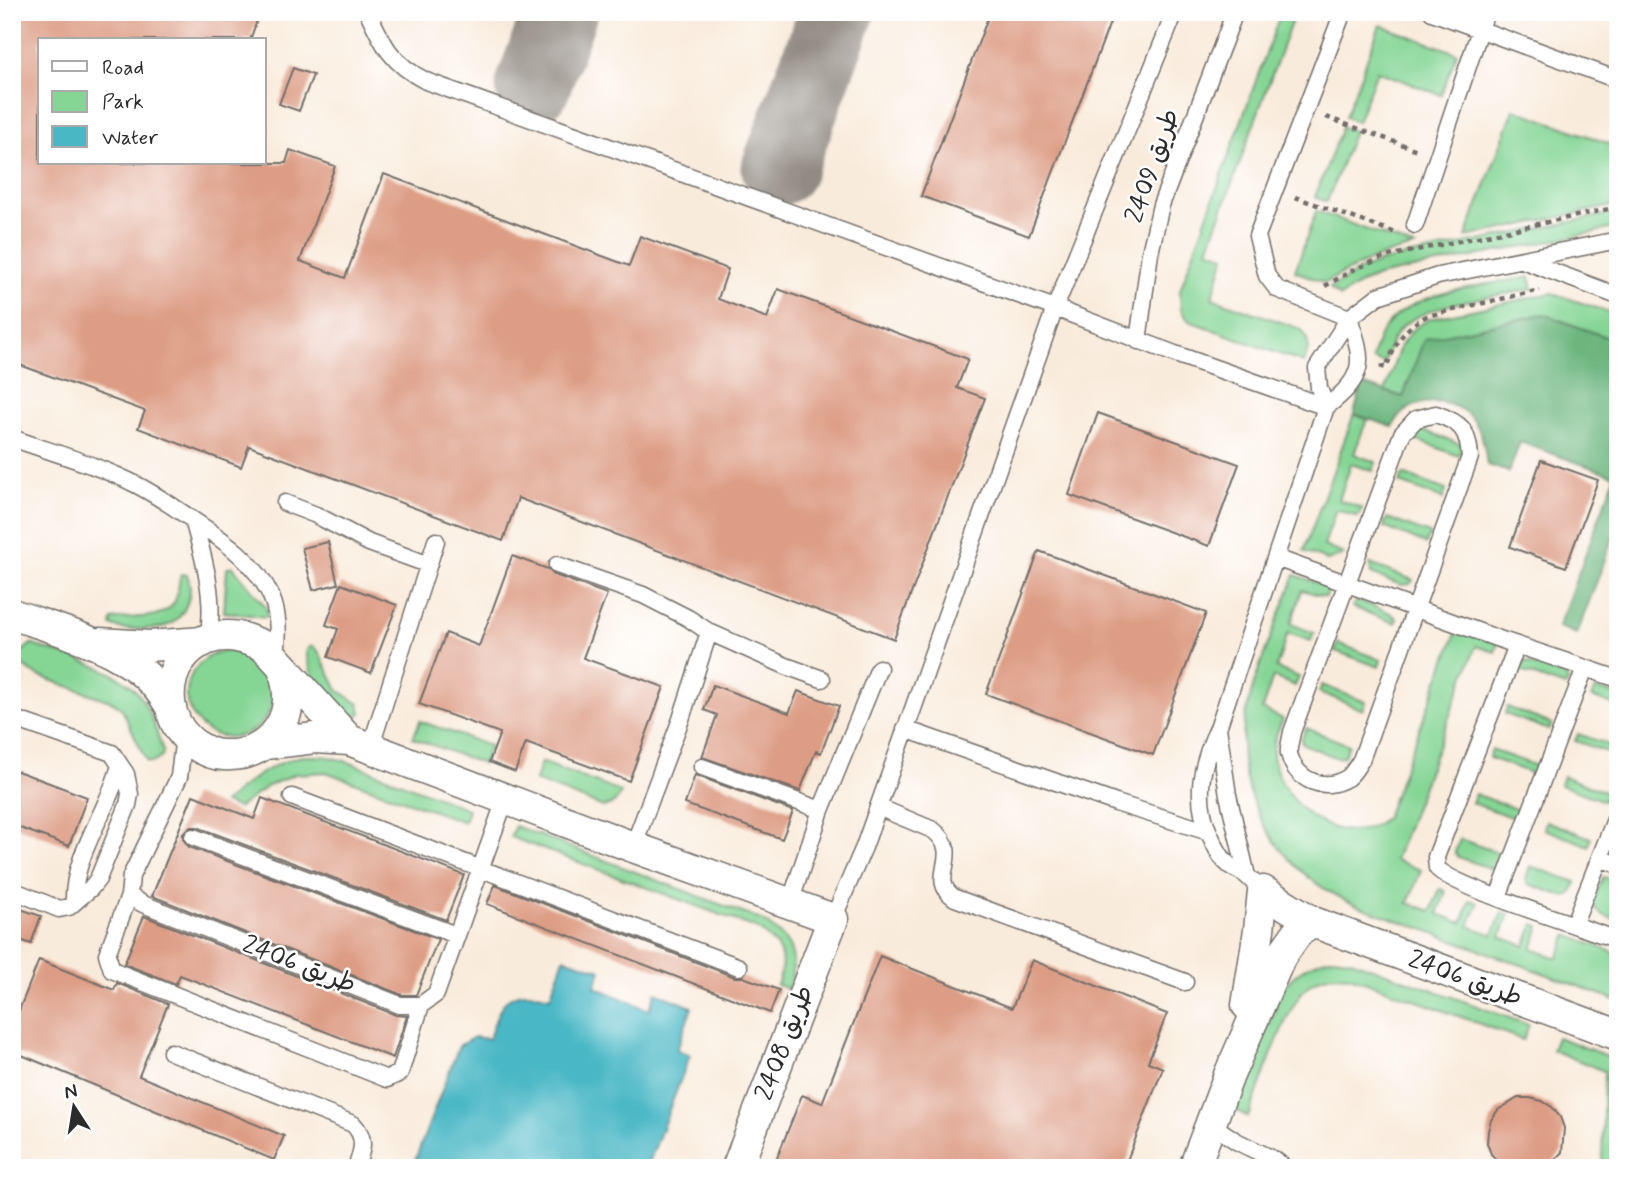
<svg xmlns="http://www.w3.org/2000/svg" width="1630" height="1180" font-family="Mynerve,'Playpen Sans Arabic',sans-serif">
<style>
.green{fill:#85d595;stroke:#588060;stroke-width:2}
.forest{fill:#6cb67e;stroke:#4c7054;stroke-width:2}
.water{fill:#4ab7c5;stroke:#3a7178;stroke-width:2}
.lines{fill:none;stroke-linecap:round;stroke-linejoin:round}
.taxiway{stroke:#928b83;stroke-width:75}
.building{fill:#dd9d85}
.lane-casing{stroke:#736e69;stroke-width:19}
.street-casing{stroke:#736e69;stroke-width:33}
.path{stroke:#736e69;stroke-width:4.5;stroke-dasharray:5 5;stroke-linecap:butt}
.lane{stroke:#fff;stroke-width:16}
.street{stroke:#fff;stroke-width:30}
.labels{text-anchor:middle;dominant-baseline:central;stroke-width:5;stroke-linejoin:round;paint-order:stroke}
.street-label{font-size:26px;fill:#2b2b2b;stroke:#fff}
</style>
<rect width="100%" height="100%" fill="#fff"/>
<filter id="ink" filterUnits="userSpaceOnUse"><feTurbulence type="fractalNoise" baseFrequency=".0143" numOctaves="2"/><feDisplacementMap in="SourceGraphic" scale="14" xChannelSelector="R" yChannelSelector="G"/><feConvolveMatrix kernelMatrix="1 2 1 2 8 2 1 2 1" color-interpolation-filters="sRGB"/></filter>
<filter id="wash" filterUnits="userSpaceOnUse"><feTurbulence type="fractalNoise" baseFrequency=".00686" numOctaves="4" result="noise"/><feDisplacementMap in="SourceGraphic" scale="28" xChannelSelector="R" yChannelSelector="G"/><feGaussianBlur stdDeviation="1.57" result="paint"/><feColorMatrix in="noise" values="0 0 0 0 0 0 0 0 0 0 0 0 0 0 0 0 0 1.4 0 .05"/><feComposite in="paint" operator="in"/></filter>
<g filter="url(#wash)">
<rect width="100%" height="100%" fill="#f9ebdb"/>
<path class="green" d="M 1281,12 L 1295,12 L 1208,249 L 1225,256 L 1212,298 L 1301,329 C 1311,342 1309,348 1304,363 L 1189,321 L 1181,310 L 1180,290 Z
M 1380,25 L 1457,53 L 1441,95 L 1377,71 L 1357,122 L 1345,117 Z
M 1514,109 L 1618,147 L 1618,203 L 1607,207 L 1466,237 Z
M 1342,127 L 1354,131 L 1327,202 L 1315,197 Z
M 1316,211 L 1414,247 C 1381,254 1354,266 1325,283 L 1295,271 Z
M 1618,212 L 1618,226 L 1614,228 L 1378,276 L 1362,283 L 1340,297 L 1330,288 L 1361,270 L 1383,261 Z
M 1530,277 L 1533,289 C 1497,296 1424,303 1400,329 C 1391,339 1388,351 1384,363 L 1372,359 C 1375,349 1378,337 1384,329 C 1412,289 1485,286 1530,277 Z
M 1552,293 L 1618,315 L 1618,334 L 1613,333 L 1611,339 L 1543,314 L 1403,397 L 1385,391 L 1400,347 L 1412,330 L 1429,319 Z
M 1354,414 L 1367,419 L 1354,454 L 1376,462 L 1373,471 L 1351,464 L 1339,500 L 1362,508 L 1358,517 L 1336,509 L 1324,546 L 1344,554 L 1328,561 L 1304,551 Z
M 1425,431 L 1460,444 L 1462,450 L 1459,456 L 1416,440 L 1420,432 Z
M 1403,474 L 1446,490 L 1443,499 L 1400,483 Z
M 1387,518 L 1430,534 L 1426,544 L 1384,527 Z
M 1370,564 L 1413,580 L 1410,584 L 1401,585 L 1371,574 Z
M 232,566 L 266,607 L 268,615 L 265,617 L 224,612 L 227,568 Z
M 181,574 L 187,575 C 195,593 185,619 166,626 C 157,630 147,629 138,629 C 128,630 119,630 111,625 L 112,620 C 131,615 164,622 175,601 C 179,593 178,582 181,574 Z
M 1295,575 L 1329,587 L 1326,597 L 1302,590 L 1291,624 L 1314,633 L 1311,641 L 1288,633 L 1276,668 L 1299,677 L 1295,686 L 1273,677 L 1262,709 L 1283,719 C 1278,730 1272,742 1273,755 C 1279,804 1343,857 1386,817 L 1458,628 L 1498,643 L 1495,652 L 1476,646 L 1395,860 L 1421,870 L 1408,903 L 1431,911 L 1440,889 L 1446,891 L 1438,914 L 1462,923 L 1470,900 L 1478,903 L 1469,926 L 1493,935 L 1502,912 L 1509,914 L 1501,937 L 1525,946 L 1534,924 L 1540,926 L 1532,949 L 1558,958 L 1567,935 L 1618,954 L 1618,1001 C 1555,977 1491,954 1428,931 C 1391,917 1348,907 1316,883 C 1271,849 1238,794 1243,737 C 1246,688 1278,622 1295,575 Z
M 1359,601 L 1391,613 L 1397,619 L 1395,623 L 1352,607 L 1355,602 Z
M 1338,643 L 1381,660 L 1379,667 L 1335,651 Z
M 31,644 C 61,655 115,667 136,691 C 150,707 156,731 163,751 L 162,757 L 154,762 L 147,762 L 122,709 L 113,702 L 39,676 L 18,663 L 17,656 Z
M 313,646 L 318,651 L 338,690 L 359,704 L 361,712 L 359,715 C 342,721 324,698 317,685 C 311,676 309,663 306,653 L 309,647 Z
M187 694a43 43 0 1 1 86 0a43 43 0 1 1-86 0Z
M 1525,662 L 1565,675 L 1568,681 L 1565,687 L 1520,671 Z
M 1322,685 L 1366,702 L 1363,710 L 1319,692 Z
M 1596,689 L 1618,695 L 1618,707 L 1591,697 Z
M 1507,707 L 1552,724 L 1549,730 L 1505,714 Z
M 420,721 L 490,746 L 483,764 L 413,738 Z
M 1306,728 L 1349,745 L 1344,756 L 1337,758 L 1303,744 L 1301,740 Z
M 1578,734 L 1618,748 L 1618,756 L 1575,741 Z
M 1492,750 L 1537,766 L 1534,774 L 1489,758 Z
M 301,756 L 324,756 L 346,761 L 468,809 L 464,822 L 326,772 L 295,774 L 266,787 L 238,808 L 224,803 C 245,783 273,763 301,756 Z
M 541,762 L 621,792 C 617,802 613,805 603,807 L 535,781 Z
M 1563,776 L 1608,793 L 1604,801 L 1560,785 Z
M 1475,794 L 1521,811 L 1517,819 L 1472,803 Z
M 1546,821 L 1591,838 L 1589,846 L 1544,829 Z
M 515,826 L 761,920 C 791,939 800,955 788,989 L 777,985 C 788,956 780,945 756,928 L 510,837 Z
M 1460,839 L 1505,855 L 1500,866 L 1494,870 L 1458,857 L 1455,852 Z
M 1530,866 L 1576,882 L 1571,894 L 1566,897 L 1528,884 L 1526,879 Z
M 1603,877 L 1618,881 L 1611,902 L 1618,906 L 1618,921 L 1601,914 L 1593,907 L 1594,900 Z
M 1335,957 L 1351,960 L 1529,1025 L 1523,1040 L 1350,976 C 1334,974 1322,975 1309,985 C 1287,1002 1260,1087 1248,1117 L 1234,1109 L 1283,987 C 1299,970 1312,961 1335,957 Z
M 1557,1037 L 1618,1060 L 1618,1168 L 1602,1168 L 1604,1071 L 1552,1050 Z"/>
<path class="forest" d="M 1543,314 L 1611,339 L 1613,333 L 1618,334 L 1618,524 L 1577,634 L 1558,627 L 1615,476 L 1520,442 L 1509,472 L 1487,465 C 1485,450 1483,435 1475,422 C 1456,395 1405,395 1393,427 L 1354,414 L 1362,384 L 1403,397 L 1424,339 Z"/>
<path class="water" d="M 564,958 L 601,970 L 595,987 L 649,1010 L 656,992 L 692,1007 L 677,1050 L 690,1055 L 647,1168 L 412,1168 L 459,1046 L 474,1037 L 489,1039 C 501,1001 507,985 550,997 Z"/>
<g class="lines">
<path class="taxiway" d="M 533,86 L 560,12
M 779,168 L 837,12"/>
</g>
<g id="blocks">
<path class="building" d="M 12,12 L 260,12 L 250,40 L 40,40 L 40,163 L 286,163 L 290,150 L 335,166 L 300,261 L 345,278 L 384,174 L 629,266 L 640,236 L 728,269 L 718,299 L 767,318 L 778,289 L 968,359 L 957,388 L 985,398 L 894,639 L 518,498 L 503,541 L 249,446 L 241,467 L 138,428 L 145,411 L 12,362 Z
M 990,12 L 1114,12 L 1029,236 L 921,196 Z
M 293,68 L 313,75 L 299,111 L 279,104 Z
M 1098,413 L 1239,464 L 1209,546 L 1069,495 Z
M 1541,460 L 1598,480 L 1566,567 L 1510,547 Z
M 328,542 L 338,584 L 313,590 L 302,548 Z
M 1039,551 L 1206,613 L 1153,755 L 986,694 Z
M 512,556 L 548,569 L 554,575 L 607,594 L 583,658 L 664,687 L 629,781 L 526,743 L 515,772 L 489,762 L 500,733 L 419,704 L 446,633 L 479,646 Z
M 341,584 L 397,605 L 371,673 L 328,657 L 338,629 L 326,625 Z
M 713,685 L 789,713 L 798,691 L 839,706 L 821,753 L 816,751 L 800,791 L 702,757 L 717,715 L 704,710 Z
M 12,769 L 87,797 L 69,846 L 12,825 Z
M 695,775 L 793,811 L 782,839 L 685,804 Z
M 193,795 L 254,819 L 262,798 L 464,875 L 446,920 L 197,827 L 191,827 L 183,833 L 183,839 L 189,847 L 438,939 L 416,995 L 402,995 L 152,896 Z
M 495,885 L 735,977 L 743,977 L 779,990 L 770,1013 L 487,904 Z
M 12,906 L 41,916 L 31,944 L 12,937 Z
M 144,916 L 396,1015 L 407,1016 L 393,1058 L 180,975 L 176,984 L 124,964 Z
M 880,956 L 1012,1008 L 1032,960 L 1167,1014 L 1148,1062 L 1163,1068 L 1124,1168 L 773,1168 L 802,1095 L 822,1103 Z
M 39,960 L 114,990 L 117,983 L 168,1004 L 139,1076 L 284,1136 L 274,1160 L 12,1051 L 12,1028 Z
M 1518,1098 L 1530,1098 L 1542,1101 L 1552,1107 L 1560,1117 L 1564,1128 L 1562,1152 L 1548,1168 L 1504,1168 L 1491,1154 L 1487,1143 L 1488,1131 L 1491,1120 L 1498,1110 Z"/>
</g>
</g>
<g filter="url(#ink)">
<use href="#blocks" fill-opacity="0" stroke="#736e69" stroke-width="2"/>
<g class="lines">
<defs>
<path id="lane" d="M 368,12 C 383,45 392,64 426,81 L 1055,308 L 1175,354 L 1326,407
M 1432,12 L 1618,80
M 1415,225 L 1486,12
M 1525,261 L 1618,296
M 1138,341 L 1150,253 L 1161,205 L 1235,12
M 1326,407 L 1319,388 L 1317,368 L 1349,318 L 1378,296 L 1438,276 L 1618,240
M 1436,414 C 1462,423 1468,430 1470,457 L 1361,760 C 1357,766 1353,774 1347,778 C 1324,792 1296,781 1289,754 C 1288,747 1291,739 1292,732 L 1402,434 L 1416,419 Z
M 12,438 C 54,453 98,465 137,485 C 158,496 177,509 196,522 C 225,541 256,563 271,596 C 280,617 279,638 275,659
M 285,503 L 316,515 L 369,543 L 427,564
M 193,520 C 204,558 216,600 208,639
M 1276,558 L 1499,639 L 1618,679
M 557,565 L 643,595 L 688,618 L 709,632 L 786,666 L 822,679
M 1517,645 L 1436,857 L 1437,868 C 1453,887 1585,928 1618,940
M 12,718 L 112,753 L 126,774 L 130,794 L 128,805 L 98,879 L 91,888 L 69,907 L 59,909 L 12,890
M 1218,728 L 1228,795 L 1247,876
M 905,729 L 1116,803 L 1209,832
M 184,736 L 179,777 L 131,876 L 129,896 L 143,904 L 400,1005 L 421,1005 L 436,994 L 505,800
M 370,749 L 436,541
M 702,767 L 821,810
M 292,797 L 739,967
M 878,807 L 933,830 C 966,855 925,878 955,898 L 1185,982
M 193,837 L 456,935
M 633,847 L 681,719 L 709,632
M 1600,858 L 1618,865
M 1263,891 C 1257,887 1253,881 1247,876 C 1242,871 1234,869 1229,865 C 1220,858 1216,847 1211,837 C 1193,800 1201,764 1218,728 L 1326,407 C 1365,377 1365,362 1349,318 L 1277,289 L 1267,276 L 1257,236 L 1343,12
M 129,896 L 107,954 L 112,970 L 387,1079 L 400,1073 L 421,1005
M 1498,897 L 1585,668
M 74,902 C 72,856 109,810 120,765
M 790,903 L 821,810 L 879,668
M 833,919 L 864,847 L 1055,308 L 1175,12
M 1574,923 L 1618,812
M 171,1052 L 353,1124 C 367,1138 362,1151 356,1168
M 1211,1124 L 1236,1141 L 1275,1160 L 1285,1168"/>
<path id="street" d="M 12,614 C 68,634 137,649 169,704
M 100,643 L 149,646 L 202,642
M 283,668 C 291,694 291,717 272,737 C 259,751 242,756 223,755 C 212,755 203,750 194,744 C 149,711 170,635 228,636 C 241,636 252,641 264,646 L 349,740
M 265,744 L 315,738 L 349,740 L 633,847 L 833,919 L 737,1168
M 1263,891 L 1313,922 L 1618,1035
M 1247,1005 L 1259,930 L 1263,891
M 1194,1168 L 1229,1075 L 1281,956 L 1298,932 L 1313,922"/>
</defs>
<use href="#lane" class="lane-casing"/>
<use href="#street" class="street-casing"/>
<path class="path" d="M 1326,117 L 1420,151
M 1295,197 L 1396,233
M 1325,286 L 1353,270 L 1384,257 L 1618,207
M 1380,366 L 1386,368 C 1395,344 1403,328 1427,316 L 1540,290"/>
<use href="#lane" class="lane"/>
<use href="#street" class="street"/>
</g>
</g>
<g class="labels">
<g class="street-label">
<text transform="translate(1153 166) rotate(-71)">طريق 2409</text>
<text transform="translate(299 965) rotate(21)">طريق 2406</text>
<text transform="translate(1465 979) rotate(20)">طريق 2406</text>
<text transform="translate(785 1043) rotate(-69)">طريق 2408</text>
</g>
</g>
<rect width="1630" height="1180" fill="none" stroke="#fff" stroke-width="42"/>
<rect x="38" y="38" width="228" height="126" fill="#ffffff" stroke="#aaaaaa" stroke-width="2"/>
<rect x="52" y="61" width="35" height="10" fill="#ffffff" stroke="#aaaaaa" stroke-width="2"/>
<text x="102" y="74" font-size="21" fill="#2b2b2b">Road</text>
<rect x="52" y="91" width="35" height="21" fill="#85d595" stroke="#aaaaaa" stroke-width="2"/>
<text x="102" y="108" font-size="21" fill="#2b2b2b">Park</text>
<rect x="52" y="126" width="35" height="21" fill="#4ab7c5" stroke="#aaaaaa" stroke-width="2"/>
<text x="102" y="144" font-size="21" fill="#2b2b2b">Water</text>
<g transform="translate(74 1107) rotate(348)" stroke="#ffffff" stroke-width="5" paint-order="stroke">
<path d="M0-5L12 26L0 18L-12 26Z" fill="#2b2b2b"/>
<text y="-10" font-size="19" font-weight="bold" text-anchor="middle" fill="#2b2b2b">N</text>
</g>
</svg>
